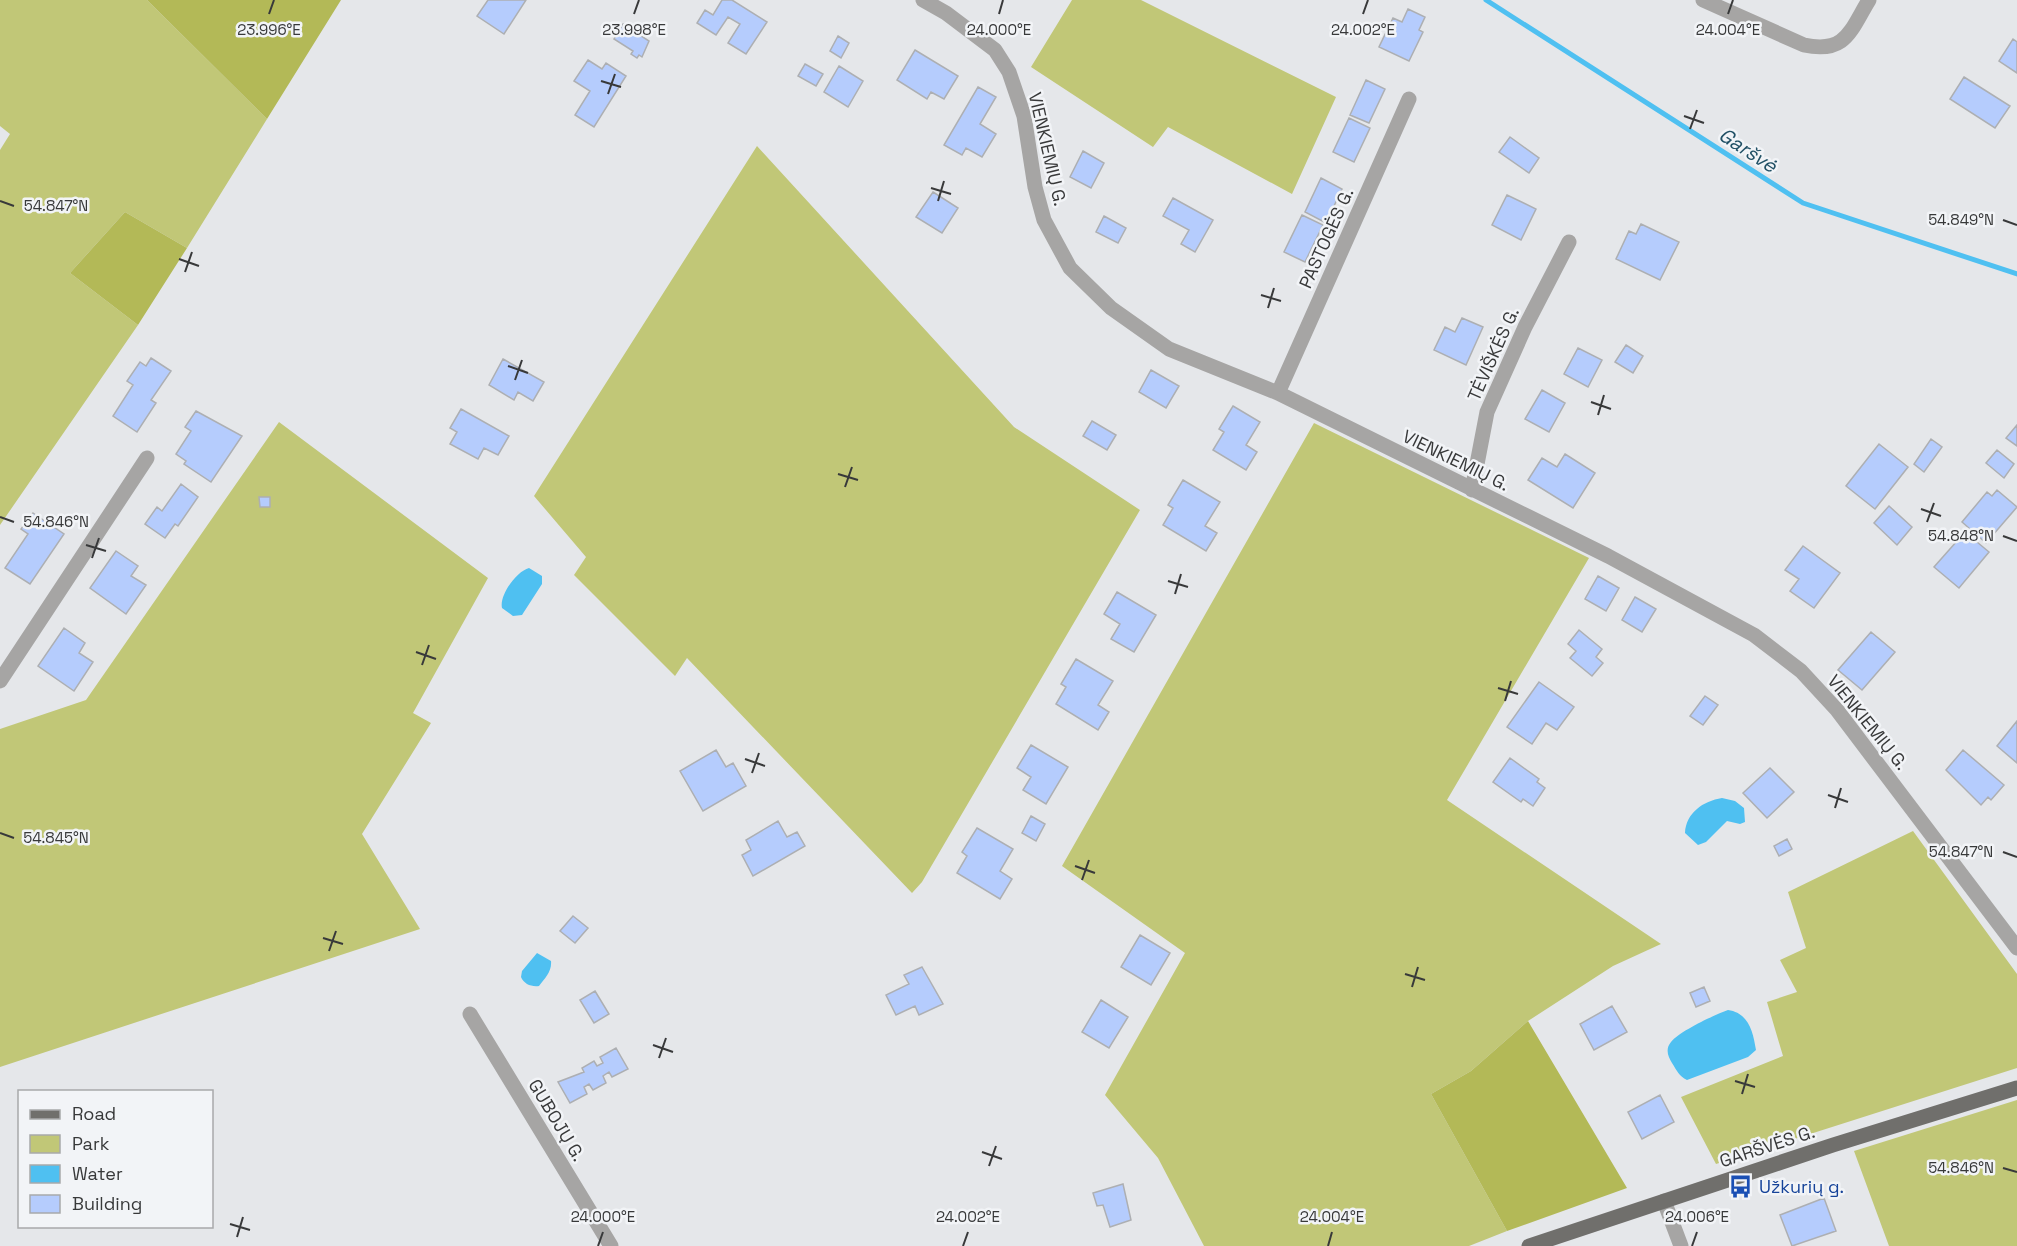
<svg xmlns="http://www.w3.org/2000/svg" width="2017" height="1246" font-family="'Space Grotesk',sans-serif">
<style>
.green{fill:#c1c777}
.forest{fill:#b3b957}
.water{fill:#4fc0f1}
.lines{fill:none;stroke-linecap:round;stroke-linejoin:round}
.stream{stroke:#4fc0f1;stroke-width:5}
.building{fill:#b5ccfd;stroke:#adafb2;stroke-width:1.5}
.minor{stroke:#a6a5a4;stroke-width:15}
.major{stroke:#706f6c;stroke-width:15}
.ticks{fill:none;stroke:#38393a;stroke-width:2}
.labels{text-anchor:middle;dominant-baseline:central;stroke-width:5;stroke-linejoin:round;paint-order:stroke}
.street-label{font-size:18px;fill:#38393a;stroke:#f2f4f7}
.transit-label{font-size:18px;fill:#164399;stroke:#f2f4f7;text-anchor:start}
.water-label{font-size:20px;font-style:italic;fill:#225166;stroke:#f2f4f7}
.ticks-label{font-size:15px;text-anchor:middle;fill:#38393a;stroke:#f2f4f7;stroke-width:5;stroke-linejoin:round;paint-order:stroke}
</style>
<rect width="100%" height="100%" fill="#e5e7ea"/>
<path class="green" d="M 0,0 L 147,0 L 267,119 L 187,248 L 125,212 L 70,273 L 138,325 L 0,525 L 0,150 L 10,134 L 0,126 Z
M 1072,0 L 1141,0 L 1336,97 L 1292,194 L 1168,127 L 1153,147 L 1031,67 Z
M 757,146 L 1014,427 L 1140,510 L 922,882 L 912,893 L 687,658 L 675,676 L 574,575 L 586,557 L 534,496 Z
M 279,422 L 488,578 L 413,713 L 431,723 L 362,834 L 420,929 L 0,1067 L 0,729 L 86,700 Z
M 1314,423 L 1589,558 L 1447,800 L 1661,944 L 1613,966 L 1528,1021 L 1471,1071 L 1431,1094 L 1507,1231 L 1469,1246 L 1204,1246 L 1158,1158 L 1105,1095 L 1185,953 L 1062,866 Z
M 1913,831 L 2017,974 L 2017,1068 L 1716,1164 L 1681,1097 L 1783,1056 L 1767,1002 L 1797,992 L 1780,960 L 1806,948 L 1788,892 Z
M 2017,1100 L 2017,1246 L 1889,1246 L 1854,1151 Z"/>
<path class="forest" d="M 147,0 L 341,0 L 267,119 Z
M 125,212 L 187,248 L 138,325 L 70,273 Z
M 1528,1021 L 1627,1188 L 1507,1231 L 1431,1094 L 1471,1071 Z"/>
<path class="water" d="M 529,568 L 542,576 L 542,584 L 522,615 L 513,616 L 502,608 C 499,595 517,571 529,568 Z
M 1722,798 L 1735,801 L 1744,808 L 1745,822 L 1740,824 L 1727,821 L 1706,842 L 1698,845 L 1685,833 C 1686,813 1703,801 1722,798 Z
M 537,953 L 551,961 C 552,972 545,978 539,986 C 531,987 524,984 521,977 L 522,971 Z
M 1728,1010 C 1749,1013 1753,1032 1756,1050 L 1748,1057 L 1687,1080 C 1679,1076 1677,1071 1672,1063 C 1668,1057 1665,1049 1671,1042 C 1680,1031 1714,1015 1728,1010 Z"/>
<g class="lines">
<path class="stream" d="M 1486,0 L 1803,203 L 2017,274"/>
</g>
<path class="building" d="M 488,0 L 526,0 L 504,34 L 477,16 Z
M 722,0 L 732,0 L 767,22 L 746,54 L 728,43 L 740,24 L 728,17 L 716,35 L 697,23 L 705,10 L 713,15 Z
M 1408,9 L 1425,17 L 1419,30 L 1423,32 L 1409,61 L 1379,47 L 1393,18 L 1402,22 Z
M 623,24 L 649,41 L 642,57 L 639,55 L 637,58 L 631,54 L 633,51 L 614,39 Z
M 838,36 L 849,43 L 841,58 L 830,51 Z
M 2013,39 L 2017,42 L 2017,73 L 1999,61 Z
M 915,50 L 958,76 L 944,99 L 931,92 L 927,99 L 897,80 Z
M 588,60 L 602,69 L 606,63 L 626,76 L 594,127 L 575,115 L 590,91 L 574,81 Z
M 805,64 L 823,74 L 816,86 L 798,76 Z
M 839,66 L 863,81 L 848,107 L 824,92 Z
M 1964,77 L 2010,106 L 1995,128 L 1950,99 Z
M 1366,80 L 1385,89 L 1369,123 L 1350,115 Z
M 978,87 L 996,97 L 980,124 L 996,134 L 982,157 L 966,148 L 962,155 L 944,145 Z
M 1349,118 L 1370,128 L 1354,162 L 1333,152 Z
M 1510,137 L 1539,158 L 1529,173 L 1499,152 Z
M 1083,151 L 1104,163 L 1091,188 L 1070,177 Z
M 1321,178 L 1342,189 L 1326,223 L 1305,212 Z
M 933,192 L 958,208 L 942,233 L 916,217 Z
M 1507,195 L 1536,209 L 1521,240 L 1492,225 Z
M 1173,198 L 1213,220 L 1195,252 L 1181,244 L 1189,230 L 1163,216 Z
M 1302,215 L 1323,225 L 1305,262 L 1284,252 Z
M 1104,216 L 1126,228 L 1118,243 L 1096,232 Z
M 1641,224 L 1679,242 L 1660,280 L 1616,259 L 1629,231 L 1636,234 Z
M 1462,318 L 1483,327 L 1466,365 L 1434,350 L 1445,327 L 1455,332 Z
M 1626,345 L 1643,356 L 1633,373 L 1615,362 Z
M 1578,348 L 1602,360 L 1588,387 L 1564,374 Z
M 151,358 L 171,371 L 151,400 L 156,403 L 137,432 L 113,416 L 133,385 L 127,381 L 140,362 L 146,366 Z
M 503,359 L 544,382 L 533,401 L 518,392 L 514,400 L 489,385 Z
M 1151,370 L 1179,386 L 1166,408 L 1139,392 Z
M 1542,390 L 1565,403 L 1549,432 L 1525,419 Z
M 1233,406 L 1260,422 L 1246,445 L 1257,452 L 1246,470 L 1213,450 L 1224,432 L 1219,429 Z
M 461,409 L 509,436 L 498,455 L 484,448 L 478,459 L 450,444 L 457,432 L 450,428 Z
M 196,411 L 242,436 L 211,482 L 184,464 L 186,461 L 176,454 L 191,431 L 185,427 Z
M 1092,421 L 1116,435 L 1107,450 L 1083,436 Z
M 2017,425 L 2017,446 L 2006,438 Z
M 1931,439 L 1942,447 L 1924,472 L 1914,464 Z
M 1879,444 L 1908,467 L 1875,509 L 1846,486 Z
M 1997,450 L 2014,464 L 2004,478 L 1986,463 Z
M 1565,454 L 1595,473 L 1573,508 L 1528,480 L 1542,458 L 1557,467 Z
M 1183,480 L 1220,502 L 1205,526 L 1217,533 L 1206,551 L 1163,525 L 1173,508 L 1168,505 Z
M 181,484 L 198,497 L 178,526 L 175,524 L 165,538 L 145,524 L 157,507 L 162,511 Z
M 1997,490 L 2017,507 L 1986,543 L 1962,522 L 1987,492 L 1992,496 Z
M 259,497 L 270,497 L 270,507 L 260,507 Z
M 1889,506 L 1912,527 L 1897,545 L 1874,523 Z
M 33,513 L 64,534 L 30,584 L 5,568 L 28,534 L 21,529 Z
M 1965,532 L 1989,552 L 1959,588 L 1934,567 Z
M 1803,546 L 1840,573 L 1814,608 L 1790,591 L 1799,579 L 1785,570 Z
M 116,551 L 138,566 L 131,576 L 146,585 L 126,614 L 90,588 Z
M 1598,576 L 1619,588 L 1606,611 L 1585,599 Z
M 1117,592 L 1156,615 L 1134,652 L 1111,639 L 1120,624 L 1104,614 Z
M 1635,597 L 1656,609 L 1642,632 L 1622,620 Z
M 64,628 L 85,643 L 79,653 L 93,662 L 74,691 L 38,666 Z
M 1579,630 L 1602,649 L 1596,657 L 1603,663 L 1592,676 L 1570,658 L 1576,651 L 1568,644 Z
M 1871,632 L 1895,652 L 1862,690 L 1838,670 Z
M 1076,659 L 1113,681 L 1098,705 L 1109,712 L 1098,730 L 1056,704 L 1066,687 L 1061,684 Z
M 1539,682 L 1574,707 L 1557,730 L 1546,723 L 1532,744 L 1507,727 Z
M 1705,696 L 1718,705 L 1703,725 L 1690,716 Z
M 2017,721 L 2017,763 L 1997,746 Z
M 1031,745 L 1068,767 L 1046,804 L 1023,790 L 1031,777 L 1017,768 Z
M 716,750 L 726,767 L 733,763 L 746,786 L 703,811 L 680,771 Z
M 1963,750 L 2004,785 L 1991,800 L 1988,797 L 1981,805 L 1946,770 Z
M 1510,758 L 1539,779 L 1537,782 L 1545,788 L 1533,806 L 1523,799 L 1521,802 L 1493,782 Z
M 1770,768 L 1794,792 L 1767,818 L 1743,793 Z
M 1031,816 L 1045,824 L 1036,841 L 1022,833 Z
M 778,821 L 787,837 L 797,832 L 805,846 L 753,876 L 742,855 L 751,850 L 746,840 Z
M 977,828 L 1013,849 L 1000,871 L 1012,879 L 1000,899 L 957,873 L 967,856 L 962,852 Z
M 1787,839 L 1792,849 L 1779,856 L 1774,846 Z
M 573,916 L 588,928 L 575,943 L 560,931 Z
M 1140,935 L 1170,953 L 1151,985 L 1121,967 Z
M 922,967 L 943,1004 L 919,1015 L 915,1006 L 896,1015 L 886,995 L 909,984 L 904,975 Z
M 1704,987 L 1710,1001 L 1696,1007 L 1690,993 Z
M 595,991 L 609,1014 L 594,1023 L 580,1000 Z
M 1101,1000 L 1128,1017 L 1109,1048 L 1082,1032 Z
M 1612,1006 L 1627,1032 L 1594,1050 L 1580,1024 Z
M 616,1048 L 628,1069 L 612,1077 L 609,1072 L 603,1076 L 606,1083 L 593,1090 L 589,1084 L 584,1087 L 587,1094 L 570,1103 L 558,1082 L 584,1072 L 582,1068 L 594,1061 L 597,1066 L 603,1063 L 600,1057 Z
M 1660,1095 L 1674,1122 L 1642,1139 L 1628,1112 Z
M 1123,1184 L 1131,1220 L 1110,1227 L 1103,1205 L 1097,1206 L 1093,1193 Z
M 1824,1198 L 1836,1231 L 1792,1246 L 1780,1215 Z"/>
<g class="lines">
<path class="minor" d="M 923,0 L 946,13 L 995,50 L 1009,72 L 1024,116 L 1035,187 L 1044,220 L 1070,268 L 1111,308 L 1169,349 L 1278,393 L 1608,556 L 1754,635 L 1801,671 L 1837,710 L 2017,948
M 1703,0 L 1804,45 C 1846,54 1850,31 1869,0
M 1278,393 L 1409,99
M 1472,490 L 1487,412 L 1525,327 L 1569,242
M 0,681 L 147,458
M 470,1014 L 611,1246
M 1664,1201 L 1681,1246"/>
<path class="major" d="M 1529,1246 L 1833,1145 L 2017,1088"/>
</g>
<path class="ticks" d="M 269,14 L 274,0M 634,14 L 639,0M 999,14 L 1003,0M 1363,14 L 1368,0M 1728,14 L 1733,0M 601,81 L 621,87M 608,94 L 615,74M 1684,116 L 1704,123M 1690,129 L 1697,110M 931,188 L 951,194M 0,201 L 14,206M 938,201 L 944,181M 2003,220 L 2017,225M 179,259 L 199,266M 185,272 L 192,252M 1261,295 L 1281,301M 1268,308 L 1274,288M 508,366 L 528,373M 515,380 L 522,360M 1591,402 L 1611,409M 1598,415 L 1604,395M 838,474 L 858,480M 845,487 L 852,467M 1921,509 L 1941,516M 0,517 L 14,522M 1927,522 L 1934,503M 2003,536 L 2017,541M 86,545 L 106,551M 92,558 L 99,538M 1168,581 L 1188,587M 1175,594 L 1181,574M 416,652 L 436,659M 422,665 L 429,645M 1498,688 L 1518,694M 1505,701 L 1511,681M 745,759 L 765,766M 752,773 L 759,753M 1828,795 L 1848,802M 1835,808 L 1841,788M 0,833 L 14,838M 2003,852 L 2017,857M 1075,866 L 1095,873M 1082,880 L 1089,860M 323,938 L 343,944M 329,951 L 336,931M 1405,974 L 1425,980M 1412,987 L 1418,967M 653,1045 L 673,1052M 659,1058 L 666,1038M 1735,1081 L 1755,1087M 1742,1094 L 1748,1074M 982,1152 L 1002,1159M 989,1166 L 996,1146M 2003,1168 L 2017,1172M 230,1224 L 250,1230M 237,1237 L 243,1217M 598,1246 L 603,1232M 963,1246 L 968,1232M 1328,1246 L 1332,1232M 1692,1246 L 1697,1232"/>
<defs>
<symbol id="bus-bare" viewBox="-9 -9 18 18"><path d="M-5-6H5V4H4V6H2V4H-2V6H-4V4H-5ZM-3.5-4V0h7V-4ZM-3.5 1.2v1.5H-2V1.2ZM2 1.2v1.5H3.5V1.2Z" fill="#1a4fb4" stroke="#f2f4f7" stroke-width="2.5" paint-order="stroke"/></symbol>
</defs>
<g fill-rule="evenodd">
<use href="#bus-bare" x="1724" y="1170" width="33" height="33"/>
</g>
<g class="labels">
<g class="street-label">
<text transform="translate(1048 149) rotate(77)">VIENKIEMIŲ G.</text>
<text transform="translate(1326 238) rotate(-66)">PASTOGĖS G.</text>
<text transform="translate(1493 354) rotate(-66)">TĖVIŠKĖS G.</text>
<text transform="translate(1456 460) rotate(26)">VIENKIEMIŲ G.</text>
<text transform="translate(1868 722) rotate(51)">VIENKIEMIŲ G.</text>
<text transform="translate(557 1120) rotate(59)">GUBOJŲ G.</text>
<text transform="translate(1767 1146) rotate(-18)">GARŠVĖS G.</text>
</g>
<g class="transit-label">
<text x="1759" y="1186">Užkurių g.</text>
</g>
<g class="water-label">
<text transform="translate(1748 150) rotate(33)">Garšvė</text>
</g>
</g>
<g class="ticks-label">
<text x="269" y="35">23.996°E</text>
<text x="634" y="35">23.998°E</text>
<text x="999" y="35">24.000°E</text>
<text x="1363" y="35">24.002°E</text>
<text x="1728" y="35">24.004°E</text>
<text x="56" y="211">54.847°N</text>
<text x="1961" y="225">54.849°N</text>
<text x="56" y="527">54.846°N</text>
<text x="1961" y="541">54.848°N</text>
<text x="56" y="843">54.845°N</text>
<text x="1961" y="857">54.847°N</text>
<text x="1961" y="1173">54.846°N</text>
<text x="603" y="1222">24.000°E</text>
<text x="968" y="1222">24.002°E</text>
<text x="1332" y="1222">24.004°E</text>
<text x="1697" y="1222">24.006°E</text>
</g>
<rect x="18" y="1090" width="195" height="138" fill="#f2f4f7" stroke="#a8a9ab" stroke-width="1.5"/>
<rect x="30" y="1110" width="30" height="9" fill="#706f6c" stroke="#a8a9ab" stroke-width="1.5"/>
<text x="72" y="1120" font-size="18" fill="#38393a">Road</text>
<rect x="30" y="1135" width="30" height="18" fill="#c1c777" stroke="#a8a9ab" stroke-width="1.5"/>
<text x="72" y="1150" font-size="18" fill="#38393a">Park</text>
<rect x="30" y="1165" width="30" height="18" fill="#4fc0f1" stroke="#a8a9ab" stroke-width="1.5"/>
<text x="72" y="1180" font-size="18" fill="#38393a">Water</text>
<rect x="30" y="1195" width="30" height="18" fill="#b5ccfd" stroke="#a8a9ab" stroke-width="1.5"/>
<text x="72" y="1210" font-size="18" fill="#38393a">Building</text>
</svg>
